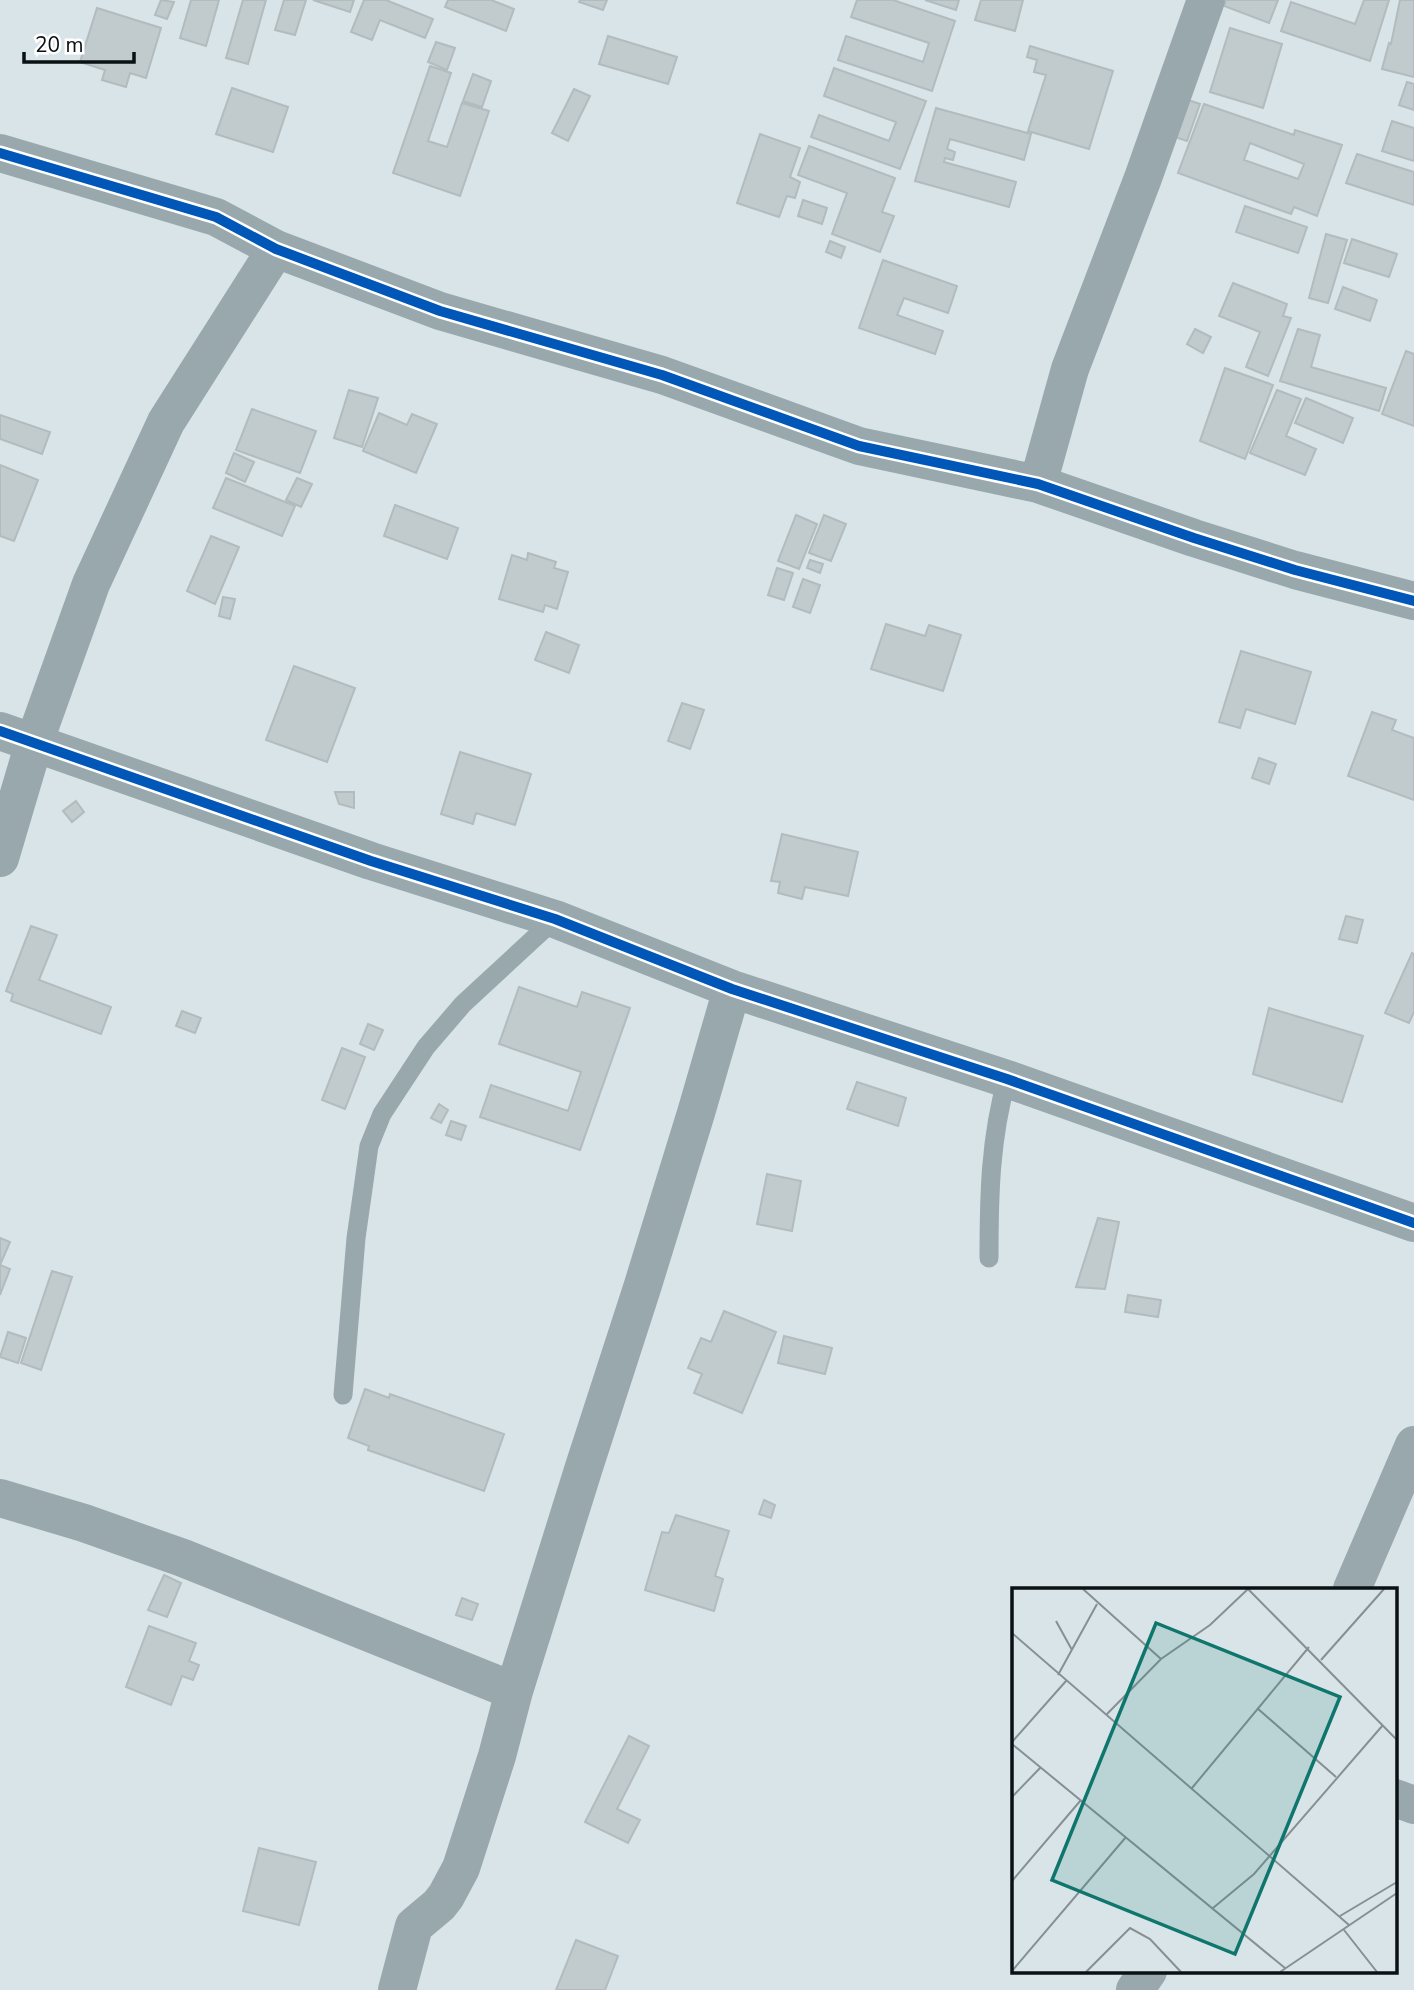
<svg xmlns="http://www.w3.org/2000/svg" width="1414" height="1990" font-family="'Nunito Sans',sans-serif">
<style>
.building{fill:#c1cacd;stroke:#b2bbbe;stroke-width:2;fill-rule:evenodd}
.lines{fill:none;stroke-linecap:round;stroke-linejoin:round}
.service{stroke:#98a8ac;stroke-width:19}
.minor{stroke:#98a8ac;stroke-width:38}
.cycleway-casing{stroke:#fff;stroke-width:15}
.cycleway{stroke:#0057b8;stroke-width:10}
.inset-road{fill:none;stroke:#869093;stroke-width:2}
.view{fill:#0f766e;fill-opacity:0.15;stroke:#0f766e;stroke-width:3.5}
.inset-edge{fill:none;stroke:#0a1113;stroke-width:3.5}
</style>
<rect width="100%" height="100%" fill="#d9e4e8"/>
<path class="building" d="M 161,0 L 174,2 L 167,19 L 155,15 Z
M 191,0 L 219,0 L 206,46 L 180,38 Z
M 243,0 L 266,0 L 248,64 L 226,58 Z
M 284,0 L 306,0 L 295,35 L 275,30 Z
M 313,0 L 354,0 L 350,12 Z
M 364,0 L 386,0 L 433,19 L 425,38 L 380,20 L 372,40 L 351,32 Z
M 448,0 L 491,0 L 514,9 L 506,31 L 445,7 Z
M 580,0 L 607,0 L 603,10 L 579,2 Z
M 857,0 L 893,0 L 955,21 L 932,91 L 838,60 L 846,36 L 923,62 L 929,43 L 851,17 Z
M 925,0 L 959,0 L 956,10 Z
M 981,0 L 1023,0 L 1015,31 L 975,20 Z
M 1226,0 L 1278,0 L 1269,23 L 1224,6 Z
M 1364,0 L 1389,0 L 1370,61 L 1281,31 L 1291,2 L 1355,24 Z
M 1400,0 L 1414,0 L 1414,77 L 1382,69 L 1389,43 L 1391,44 Z
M 97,8 L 161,28 L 146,78 L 130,73 L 126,87 L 102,80 L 105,70 L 80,62 Z
M 1230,28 L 1282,44 L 1263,108 L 1210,92 Z
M 608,36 L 677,57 L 668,84 L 599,64 Z
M 436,42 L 455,48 L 447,70 L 428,62 Z
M 1030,46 L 1113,71 L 1089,149 L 1028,131 L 1046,75 L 1034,72 L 1037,60 L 1027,57 Z
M 430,66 L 451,73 L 428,141 L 447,147 L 462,103 L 489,111 L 460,196 L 393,173 Z
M 834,68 L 926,101 L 900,169 L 811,137 L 819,115 L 889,141 L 896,122 L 824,96 Z
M 473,74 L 491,81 L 482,107 L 463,101 Z
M 1407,82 L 1414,84 L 1414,110 L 1399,105 Z
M 232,88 L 288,107 L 273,152 L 216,134 Z
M 574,89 L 590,96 L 568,141 L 552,133 Z
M 1182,98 L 1200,104 L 1187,141 L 1169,135 Z
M 1204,104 L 1294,135 L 1295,130 L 1342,145 L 1317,216 L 1294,207 L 1291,214 L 1178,173 ZM 1250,143 L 1304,164 L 1298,179 L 1244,160 Z
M 936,108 L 1031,134 L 1024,160 L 950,139 L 947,149 L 955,152 L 953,160 L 945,158 L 944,162 L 1016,182 L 1009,207 L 915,181 Z
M 1392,121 L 1414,128 L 1414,161 L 1382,151 Z
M 760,134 L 800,148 L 790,177 L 800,182 L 795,198 L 787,196 L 779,217 L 737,203 Z
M 809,146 L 895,178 L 882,212 L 894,216 L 880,252 L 832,234 L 847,193 L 798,175 Z
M 1357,154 L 1414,172 L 1414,205 L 1346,183 Z
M 803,200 L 827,208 L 822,224 L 798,216 Z
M 1245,206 L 1307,227 L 1298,253 L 1236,232 Z
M 1326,234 L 1347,240 L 1328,303 L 1309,298 Z
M 1352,239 L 1397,254 L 1389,277 L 1344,263 Z
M 830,241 L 845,247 L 841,258 L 826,252 Z
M 883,260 L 957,286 L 948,313 L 904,298 L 897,315 L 943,331 L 935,354 L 859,328 Z
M 1233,283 L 1287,304 L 1283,316 L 1291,318 L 1268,376 L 1246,367 L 1260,332 L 1219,316 Z
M 1343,287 L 1377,300 L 1370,321 L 1335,309 Z
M 1195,329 L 1211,337 L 1203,353 L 1187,344 Z
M 1298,329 L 1320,335 L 1311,367 L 1386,388 L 1379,411 L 1280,381 Z
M 1406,351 L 1414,354 L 1414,426 L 1382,414 Z
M 1225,368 L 1273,385 L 1245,459 L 1200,441 Z
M 349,390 L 378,398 L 362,447 L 334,438 Z
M 1277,390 L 1301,399 L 1286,436 L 1316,449 L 1305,475 L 1250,453 Z
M 1306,398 L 1353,418 L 1343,443 L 1295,423 Z
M 252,409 L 316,431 L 300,473 L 236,450 Z
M 379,413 L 407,425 L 412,414 L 437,424 L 416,473 L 363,451 Z
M 0,415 L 50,432 L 42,454 L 0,439 Z
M 234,453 L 254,462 L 245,482 L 226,473 Z
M 0,465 L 38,480 L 14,541 L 0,536 Z
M 226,478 L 295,506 L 282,536 L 213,508 Z
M 297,478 L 312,484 L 301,507 L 286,500 Z
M 395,505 L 458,528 L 447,559 L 384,536 Z
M 796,515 L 817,524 L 799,569 L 778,561 Z
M 824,515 L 846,524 L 831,561 L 809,553 Z
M 211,536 L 239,547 L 215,604 L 187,591 Z
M 528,553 L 556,562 L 554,568 L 568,572 L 557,609 L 545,605 L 543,612 L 499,599 L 512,555 L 527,560 Z
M 810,560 L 823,564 L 820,573 L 807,568 Z
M 777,568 L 793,573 L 784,600 L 768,595 Z
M 803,579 L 820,585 L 810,613 L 793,607 Z
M 223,597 L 235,599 L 230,619 L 219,616 Z
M 886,624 L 925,636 L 929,625 L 961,635 L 943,691 L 871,669 Z
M 546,632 L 579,645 L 569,673 L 535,660 Z
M 1241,651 L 1311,672 L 1295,724 L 1246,709 L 1240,728 L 1219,722 Z
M 294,666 L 355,688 L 327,762 L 266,740 Z
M 682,703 L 704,710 L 690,749 L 668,741 Z
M 1372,712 L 1396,720 L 1392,730 L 1414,738 L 1414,800 L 1348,776 Z
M 460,752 L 531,774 L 515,825 L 476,813 L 473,824 L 441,814 Z
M 1259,758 L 1276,764 L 1269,784 L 1252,778 Z
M 335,792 L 354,792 L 354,808 L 339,804 Z
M 76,801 L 84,812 L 72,822 L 63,811 Z
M 782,834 L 858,852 L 848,896 L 805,887 L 802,899 L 778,893 L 780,882 L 771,881 Z
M 1346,916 L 1363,920 L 1357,943 L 1339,939 Z
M 31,926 L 57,935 L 39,980 L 111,1007 L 101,1034 L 11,1001 L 13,994 L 6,991 Z
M 1412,953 L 1414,954 L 1414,1012 L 1409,1023 L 1385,1013 Z
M 519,987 L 577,1007 L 582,992 L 630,1008 L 580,1150 L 480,1117 L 491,1085 L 568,1111 L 581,1072 L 499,1044 Z
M 1269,1008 L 1363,1036 L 1342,1102 L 1253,1074 Z
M 182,1011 L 201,1018 L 195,1033 L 176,1026 Z
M 368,1024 L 383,1030 L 374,1050 L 360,1044 Z
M 342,1048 L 365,1057 L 345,1109 L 322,1100 Z
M 857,1082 L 906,1098 L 898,1126 L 847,1109 Z
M 439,1104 L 448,1110 L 441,1123 L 431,1118 Z
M 451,1121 L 466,1126 L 461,1140 L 446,1135 Z
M 767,1174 L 801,1181 L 792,1231 L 757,1224 Z
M 1098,1218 L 1119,1222 L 1105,1289 L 1076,1287 Z
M 0,1238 L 10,1242 L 0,1265 L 10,1269 L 0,1295 Z
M 52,1271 L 72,1277 L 41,1370 L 21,1363 Z
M 1128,1295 L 1161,1300 L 1158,1317 L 1125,1312 Z
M 724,1311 L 776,1332 L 742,1413 L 694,1393 L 702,1374 L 688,1368 L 701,1338 L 711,1342 Z
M 8,1332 L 26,1338 L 18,1363 L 0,1357 Z
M 784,1336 L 832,1348 L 825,1374 L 778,1363 Z
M 365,1389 L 389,1398 L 390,1394 L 504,1434 L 484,1491 L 368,1450 L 369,1446 L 348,1438 Z
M 764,1500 L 775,1505 L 771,1518 L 759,1514 Z
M 676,1515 L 729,1531 L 715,1576 L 723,1579 L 714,1611 L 645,1590 L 662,1532 L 669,1533 Z
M 164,1575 L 181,1583 L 167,1617 L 148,1610 Z
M 462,1598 L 478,1604 L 472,1620 L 456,1615 Z
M 149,1626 L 196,1643 L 189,1661 L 199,1665 L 193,1680 L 182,1676 L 171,1705 L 126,1687 Z
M 629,1736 L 649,1746 L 617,1809 L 640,1820 L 628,1843 L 585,1822 Z
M 259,1848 L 316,1862 L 299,1925 L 243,1911 Z
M 576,1940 L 618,1956 L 605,1990 L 556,1990 Z"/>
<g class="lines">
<path class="service" d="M 989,1258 C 989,1197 990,1138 1007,1079
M 343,1395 L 356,1238 L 363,1189 L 369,1146 L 382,1114 L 426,1047 L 463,1004 L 555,919"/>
<path class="minor" d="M 0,153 L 216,217 L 276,249 L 440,311 L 662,375 L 859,446 L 1038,484 L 1194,538 L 1295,570 L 1414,601
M 1038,484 L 1070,369 L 1143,178 L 1206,0
M 0,731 L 371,861 L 555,919 L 732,989 L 1007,1079 L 1414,1223
M 0,858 L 34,743 L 91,584 L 166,422 L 276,249
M 0,1498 L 84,1523 L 183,1558 L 514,1691
M 1352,1589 L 1414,1445
M 1395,1798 L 1414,1805
M 397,1990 L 414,1926 L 439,1905 L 446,1896 L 461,1868 L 497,1756 L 514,1691 L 584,1467 L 642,1288 L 696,1113 L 732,989
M 1135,1990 L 1148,1971"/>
<defs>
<path id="cycleway" d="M 0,153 L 216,217 L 276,249 L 440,311 L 662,375 L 859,446 L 1038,484 L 1194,538 L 1295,570 L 1414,601
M 0,731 L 371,861 L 555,919 L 732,989 L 1007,1079 L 1414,1223"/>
</defs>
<use href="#cycleway" class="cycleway-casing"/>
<use href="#cycleway" class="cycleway"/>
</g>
<g transform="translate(1012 1588)">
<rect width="385" height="385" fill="#d9e4e8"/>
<path class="inset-road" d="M 71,1 L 149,71M 236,1 L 385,152M 44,33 L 60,62M 0,45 L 337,337M 309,72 L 372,1M 46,87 L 85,16M 245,120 L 324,189M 95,126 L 149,71 L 198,37 L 236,1M 0,154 L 54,93M 0,156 L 273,380M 180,200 L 297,59M 0,209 L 29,179M 0,293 L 69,212M 201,320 L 242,286 L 371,137M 328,328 L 385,294M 332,342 L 365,384M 0,383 L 114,249M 74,384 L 118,340 L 138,351 L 169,384M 268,384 L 385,305"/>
<path class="view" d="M 144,35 L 328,109 L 223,366 L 40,292 Z"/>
<rect width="385" height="385" class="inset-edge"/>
</g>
<path d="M24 52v10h110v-10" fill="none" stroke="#0a1113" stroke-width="3.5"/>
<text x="35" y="52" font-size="21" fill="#0a1113" stroke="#ffffff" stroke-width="5" paint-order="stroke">20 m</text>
</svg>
